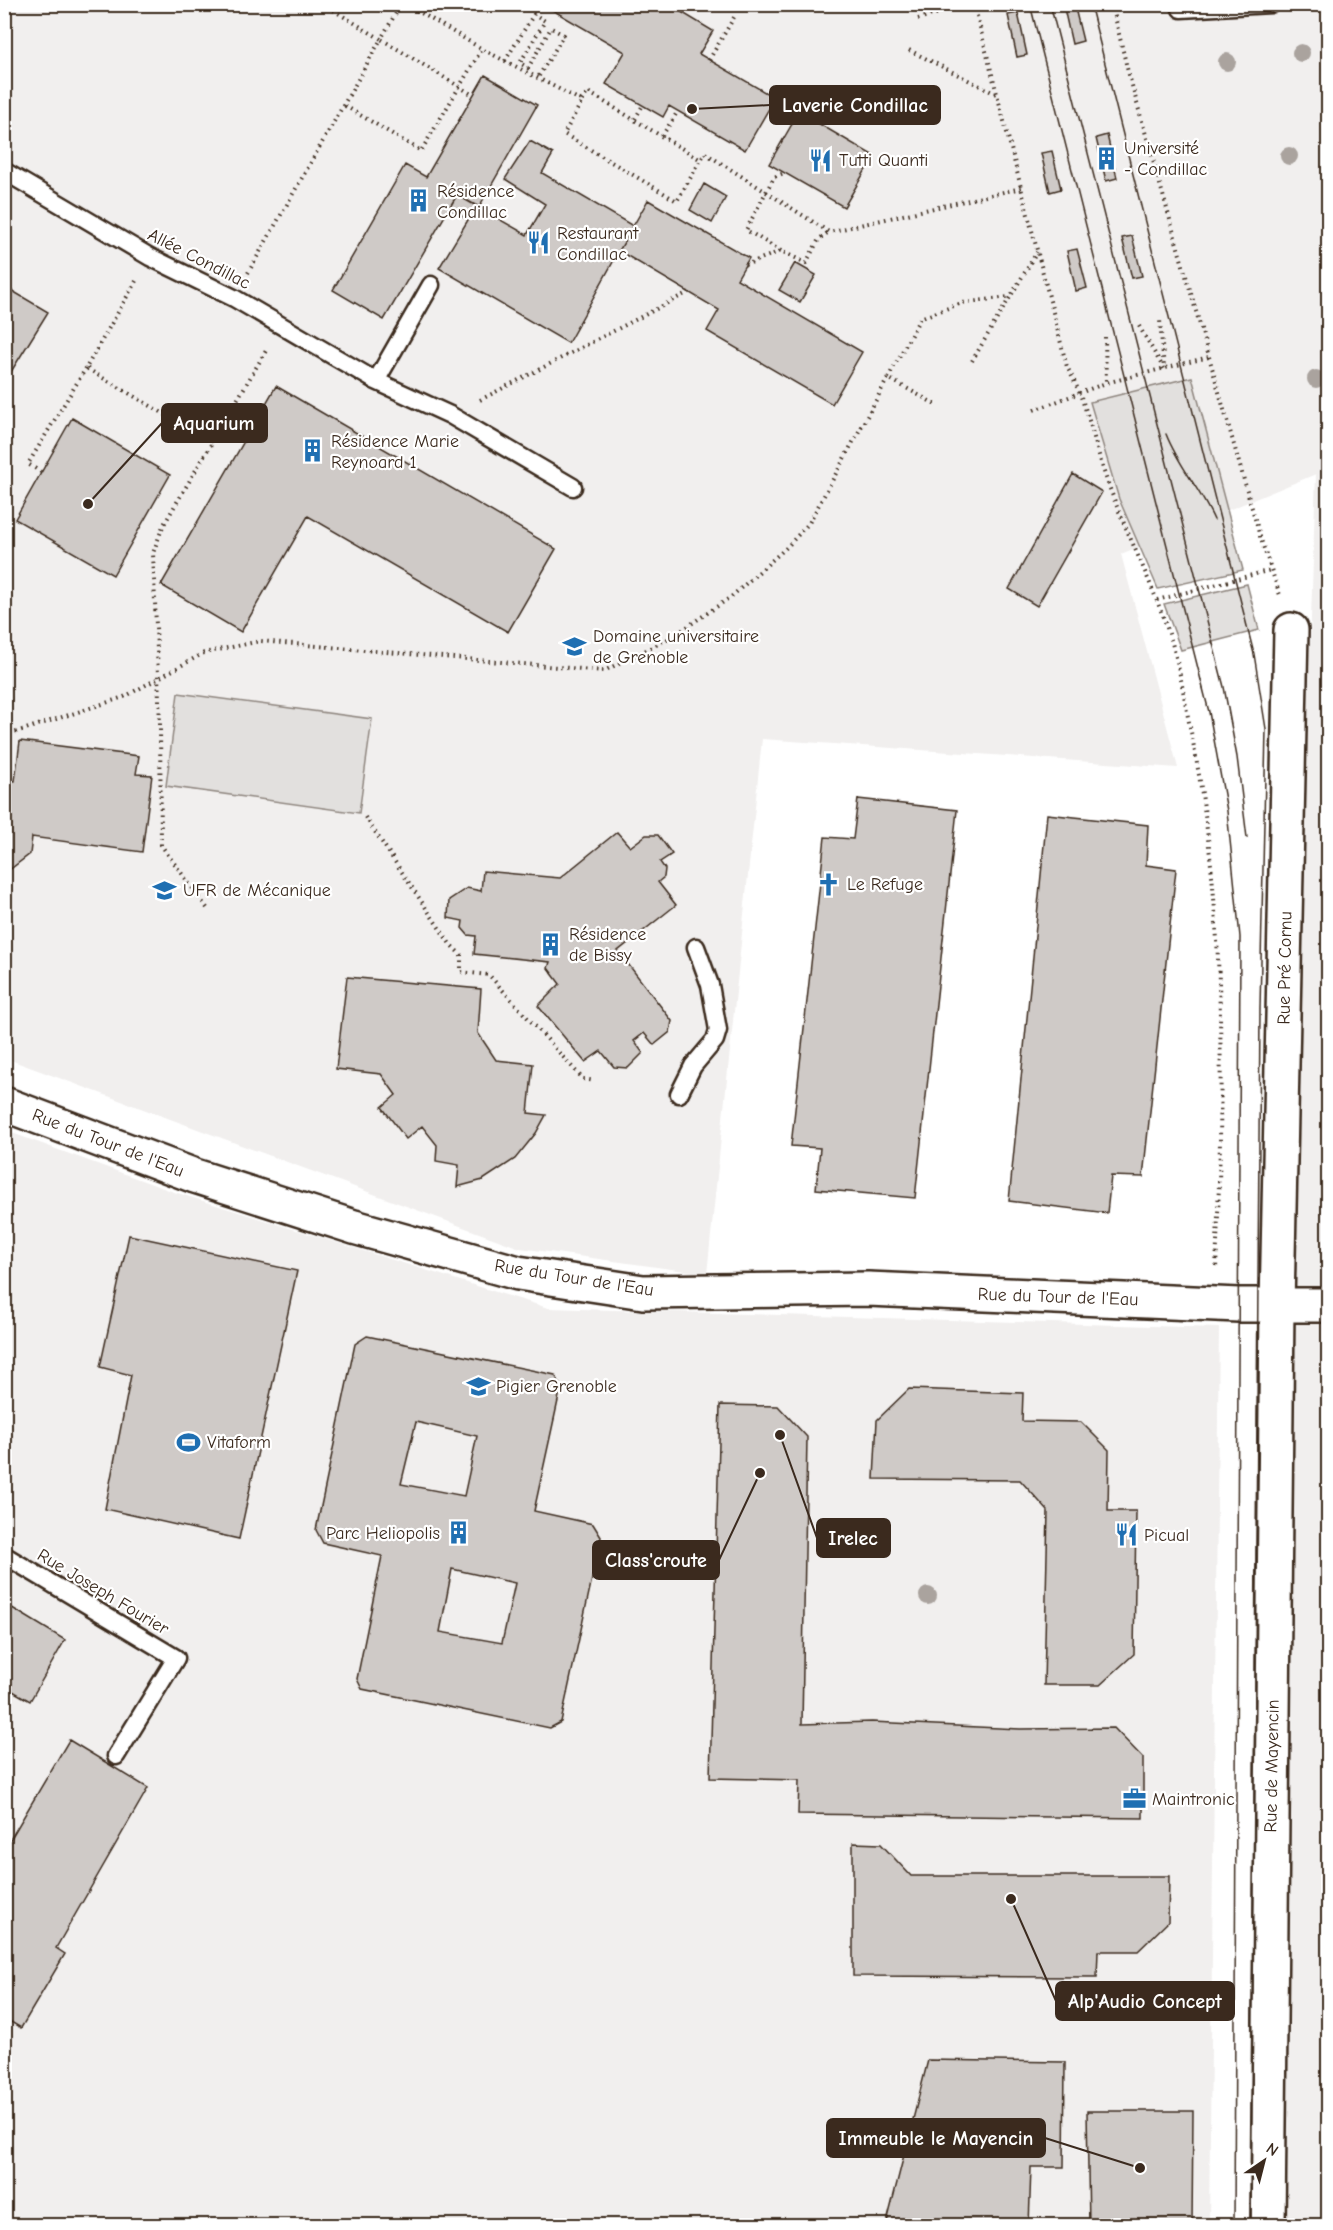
<svg xmlns="http://www.w3.org/2000/svg" width="1333" height="2230" font-family="'Comic Neue',sans-serif">
<style>
.built{fill:#f1efee}
.green{fill:#e2e0de;stroke:#8e857e;stroke-width:1.5}
.building{fill:#cfcac7;stroke:#3b2a1e;stroke-width:1.5;fill-rule:evenodd}
.lines{fill:none;stroke-linecap:round;stroke-linejoin:round}
.service-casing{stroke:#3b2a1e;stroke-width:21}
.minor-casing{stroke:#3b2a1e;stroke-width:38}
.path{stroke:#3b2a1e;stroke-width:4;stroke-dasharray:1.5 4.5;stroke-linecap:butt}
.service{stroke:#fff;stroke-width:16}
.minor{stroke:#fff;stroke-width:33}
.tram{stroke:#3b2a1e;stroke-width:1.5}
.tree{fill:#aaa39e}
.labels{text-anchor:middle;dominant-baseline:central;stroke-width:4.5;stroke-linejoin:round;paint-order:stroke}
.poi-label{font-size:18px;fill:#3b2a1e;stroke:#fff;text-anchor:start}
.street-label{font-size:18px;fill:#3b2a1e;stroke:#fff}
.leader{fill:none;stroke:#3b2a1e;stroke-width:2}
.callout-dot{fill:#3b2a1e;stroke:#fff;stroke-width:2}
.callout{fill:#3b2a1e;stroke:#3b2a1e;stroke-width:2}
.callout-label{font-size:20px;text-anchor:middle;font-weight:bold;fill:#fff}
</style>
<rect width="100%" height="100%" fill="#fff"/>
<filter id="ink" filterUnits="userSpaceOnUse"><feTurbulence type="fractalNoise" baseFrequency=".0167" numOctaves="2"/><feDisplacementMap in="SourceGraphic" scale="12" xChannelSelector="R" yChannelSelector="G"/><feConvolveMatrix kernelMatrix="1 2 1 2 8 2 1 2 1" color-interpolation-filters="sRGB"/></filter>
<g filter="url(#ink)">
<path class="built" d="M 4,5 L 1328,5 L 1328,2225 L 1286,2225 L 1293,1345 L 1301,905 L 1316,474 L 1121,554 L 1178,768 L 762,739 L 707,1274 L 520,1248 L 5,1058 Z
M 4,1130 L 174,1192 L 548,1308 L 1219,1328 L 1209,2225 L 5,2225 Z"/>
<path class="green" d="M 1192,377 L 1243,570 L 1158,589 L 1119,499 L 1090,402 Z
M 1247,584 L 1259,630 L 1181,650 L 1164,604 Z
M 178,693 L 372,719 L 359,813 L 166,786 Z"/>
<path class="building" d="M 542,4 L 668,4 L 713,31 L 699,54 L 775,98 L 745,150 L 669,106 L 663,117 L 606,84 L 625,52 Z
M 1063,4 L 1074,4 L 1083,41 L 1072,44 Z
M 1018,13 L 1027,55 L 1017,57 L 1008,15 Z
M 485,75 L 537,105 L 479,207 L 457,195 L 384,320 L 333,290 L 405,165 L 426,177 Z
M 799,112 L 874,156 L 844,207 L 769,164 Z
M 1107,135 L 1117,178 L 1106,181 L 1096,138 Z
M 530,141 L 553,154 L 542,173 L 633,226 L 568,343 L 439,268 L 468,220 L 449,208 L 457,195 L 527,235 L 545,204 L 505,179 Z
M 1052,151 L 1061,189 L 1050,192 L 1041,153 Z
M 704,184 L 726,197 L 712,223 L 690,210 Z
M 648,200 L 749,258 L 737,279 L 862,352 L 832,404 L 707,331 L 719,310 L 619,251 Z
M 1132,236 L 1142,276 L 1132,278 L 1122,238 Z
M 1077,249 L 1087,288 L 1076,291 L 1067,251 Z
M 795,263 L 816,275 L 800,302 L 779,290 Z
M 4,286 L 48,312 L 4,383 Z
M 276,386 L 556,549 L 508,632 L 308,516 L 241,632 L 161,585 Z
M 72,418 L 170,475 L 113,575 L 15,519 Z
M 1073,474 L 1102,492 L 1037,606 L 1009,589 Z
M 20,741 L 139,756 L 136,774 L 152,775 L 142,852 L 32,837 L 30,854 L 4,874 L 4,780 L 15,781 Z
M 858,799 L 957,810 L 915,1198 L 816,1189 L 820,1148 L 791,1146 L 825,837 L 853,839 Z
M 1047,814 L 1148,825 L 1146,865 L 1176,869 L 1143,1177 L 1111,1176 L 1107,1213 L 1009,1201 Z
M 617,832 L 630,847 L 646,835 L 658,835 L 672,854 L 660,862 L 665,869 L 664,877 L 658,882 L 676,905 L 618,951 L 672,1021 L 670,1032 L 654,1045 L 644,1033 L 634,1041 L 643,1053 L 628,1068 L 614,1067 L 601,1051 L 585,1062 L 538,1006 L 560,984 L 548,968 L 550,962 L 474,954 L 476,936 L 468,935 L 462,928 L 463,921 L 448,918 L 449,900 L 467,888 L 481,891 L 483,871 L 560,878 Z
M 347,977 L 481,989 L 478,1033 L 496,1060 L 533,1064 L 528,1113 L 546,1115 L 536,1133 L 515,1159 L 483,1180 L 457,1187 L 459,1165 L 436,1161 L 437,1145 L 422,1126 L 406,1139 L 382,1107 L 396,1095 L 381,1074 L 336,1069 Z
M 129,1235 L 297,1271 L 239,1539 L 105,1509 L 131,1375 L 100,1367 Z
M 367,1336 L 555,1375 L 561,1387 L 534,1511 L 593,1524 L 601,1537 L 561,1722 L 550,1728 L 362,1689 L 357,1679 L 382,1556 L 323,1543 L 316,1530 L 355,1344 ZM 416,1422 L 477,1436 L 464,1496 L 401,1484 ZM 452,1569 L 515,1583 L 502,1643 L 440,1632 Z
M 909,1389 L 1023,1393 L 1022,1421 L 1081,1422 L 1109,1450 L 1108,1511 L 1136,1511 L 1134,1654 L 1100,1685 L 1044,1685 L 1048,1511 L 1020,1480 L 874,1479 L 877,1420 Z
M 720,1405 L 778,1406 L 807,1437 L 802,1724 L 872,1722 L 1020,1729 L 1114,1728 L 1143,1758 L 1143,1818 L 798,1814 L 799,1780 L 710,1778 Z
M 4,1603 L 65,1640 L 30,1701 L 4,1686 Z
M 69,1740 L 148,1788 L 56,1948 L 65,1954 L 21,2028 L 4,2018 L 4,1850 Z
M 853,1843 L 881,1844 L 911,1876 L 1169,1876 L 1168,1922 L 1138,1951 L 1098,1951 L 1097,1977 L 853,1976 Z
M 928,2060 L 1065,2062 L 1064,2167 L 1031,2167 L 1029,2226 L 886,2226 Z
M 1087,2111 L 1193,2111 L 1192,2226 L 1089,2226 Z"/>
<g class="lines">
<defs>
<path id="service" d="M 1182,4 L 1181,9 L 1271,4
M 4,171 L 150,257 L 234,298 L 376,381 L 450,415 L 573,487
M 376,381 L 431,285
M 679,1094 L 693,1066 L 715,1040 L 718,1030 L 710,985 L 696,947
M 4,1555 L 176,1658 L 116,1756"/>
<path id="minor" d="M 4,1104 L 195,1176 L 354,1227 L 518,1273 L 643,1292 L 868,1289 L 1239,1305 L 1328,1305
M 1268,2226 L 1277,1306 L 1291,630"/>
</defs>
<use href="#service" class="service-casing"/>
<use href="#minor" class="minor-casing"/>
<path class="path" d="M 323,4 L 381,39 L 401,4
M 406,4 L 482,49 L 582,101 L 564,134 L 677,201 L 705,153 L 829,232 L 1021,188
M 974,4 L 1067,367 C 1091,410 1094,449 1112,494 C 1131,543 1155,589 1171,640 C 1180,668 1184,698 1190,727 C 1227,906 1223,1088 1216,1270
M 1112,4 L 1127,68 L 1261,540 L 1280,595
M 918,19 L 970,4
M 909,50 L 996,94
M 709,60 L 736,14
M 505,61 L 534,14 L 545,21 L 520,63 L 528,68 L 551,28 L 564,35 L 537,79
M 582,101 L 588,92 L 701,160
M 345,106 L 421,151 L 482,49
M 635,119 L 643,105
M 662,136 L 678,111
M 781,251 L 746,230 L 774,177 L 784,173
M 745,265 L 781,251 L 806,263 L 819,239 L 829,232
M 248,273 L 381,39 L 473,95
M 136,281 L 86,368 L 212,442
M 1139,326 L 1164,369 L 1160,320
M 1105,337 L 1106,383 L 1209,357
M 972,361 L 1037,252
M 888,378 L 920,318 L 962,303 L 1009,297
M 480,400 L 689,292
M 1034,410 L 1106,383
M 41,472 L 28,464 L 86,368
M 1157,600 L 1271,570
M 4,736 L 124,697 L 204,653 L 260,641 L 604,671 L 672,637 L 731,597 L 787,547 L 809,523 L 888,378 L 935,404
M 365,817 L 450,944 L 461,955 L 461,972 L 489,975 L 583,1079 L 595,1081
M 207,908 L 161,845 L 160,724 L 153,553 L 163,526 L 267,349"/>
<use href="#service" class="service"/>
<use href="#minor" class="minor"/>
<path class="tram" d="M 1030,4 L 1209,712 L 1227,811 L 1240,937 L 1234,2226
M 1050,4 L 1224,687 L 1237,757 L 1247,838
M 1090,4 L 1254,654 L 1266,729 L 1260,1008 L 1251,2226
M 1166,434 C 1178,465 1201,490 1214,520"/>
</g>
<g class="tree">
<circle cx="1301" cy="53" r="9"/>
<circle cx="1227" cy="62" r="9"/>
<circle cx="1289" cy="156" r="9"/>
<circle cx="1316" cy="379" r="9"/>
<circle cx="928" cy="1596" r="9"/>
</g>
</g>
<defs>
<symbol id="building-bare" viewBox="-9 -9 18 18"><path d="M-4-6H4V6H1V3H-1V6H-4ZM-2.5-4.3h1.7v1.8h-1.7ZM.8-4.3h1.7v1.8H.8ZM-2.5-1h1.7V.8h-1.7ZM.8-1h1.7V.8H.8Z" fill="#1f6fb2" stroke="#fff" stroke-width="2.5" paint-order="stroke"/></symbol>
<symbol id="restaurant-bare" viewBox="-9 -9 18 18"><path d="M-5-6h1v4h1v-4h1v4h1v-4h1v5L-1.5 .5V6h-2V.5L-5-1ZM5-6V6H3V1.5H1.5Q1.5-4 5-6Z" fill="#1f6fb2" stroke="#fff" stroke-width="2.5" paint-order="stroke"/></symbol>
<symbol id="university-bare" viewBox="-9 -9 18 18"><path d="M0-5L7-2L0 1L-7-2ZM-4 1L0 2.5L4 1V4Q0 6-4 4Z" fill="#1f6fb2" stroke="#fff" stroke-width="2.5" paint-order="stroke"/></symbol>
<symbol id="church-bare" viewBox="-9 -9 18 18"><path d="M-1.2-6h2.4v3.5h3.3v2.4h-3.3V6h-2.4V-.1h-3.3v-2.4h3.3Z" fill="#1f6fb2" stroke="#fff" stroke-width="2.5" paint-order="stroke"/></symbol>
<symbol id="stadium-bare" viewBox="-9 -9 18 18"><path d="M0-5a6.5 5 0 1 0 0 10a6.5 5 0 1 0 0-10ZM-3.5-1.8h7v3.6h-7Z" fill="#1f6fb2" stroke="#fff" stroke-width="2.5" paint-order="stroke"/></symbol>
<symbol id="office-bare" viewBox="-9 -9 18 18"><path d="M-6-3h4V-5.5h4V-3h4V5H-6ZM-1-4.5V-3h2v-1.5ZM-6 0V1H6V0Z" fill="#1f6fb2" stroke="#fff" stroke-width="2.5" paint-order="stroke"/></symbol>
</defs>
<g fill-rule="evenodd">
<use href="#building-bare" x="1090" y="142" width="33" height="33"/>
<use href="#restaurant-bare" x="804" y="144" width="33" height="33"/>
<use href="#building-bare" x="402" y="184" width="33" height="33"/>
<use href="#restaurant-bare" x="522" y="226" width="33" height="33"/>
<use href="#building-bare" x="296" y="434" width="33" height="33"/>
<use href="#university-bare" x="558" y="630" width="33" height="33"/>
<use href="#church-bare" x="812" y="868" width="33" height="33"/>
<use href="#university-bare" x="148" y="874" width="33" height="33"/>
<use href="#building-bare" x="534" y="928" width="33" height="33"/>
<use href="#university-bare" x="462" y="1370" width="33" height="33"/>
<use href="#stadium-bare" x="172" y="1426" width="33" height="33"/>
<use href="#building-bare" x="442" y="1516" width="33" height="33"/>
<use href="#restaurant-bare" x="1110" y="1518" width="33" height="33"/>
<use href="#office-bare" x="1118" y="1782" width="33" height="33"/>
</g>
<g class="labels">
<g class="poi-label">
<text x="1124" y="148">Université<tspan x="1124" dy="21">- Condillac</tspan></text>
<text x="839" y="160">Tutti Quanti</text>
<text x="437" y="191">Résidence<tspan x="437" dy="21">Condillac</tspan></text>
<text x="557" y="233">Restaurant<tspan x="557" dy="21">Condillac</tspan></text>
<text x="331" y="441">Résidence Marie<tspan x="331" dy="21">Reynoard 1</tspan></text>
<text x="593" y="636">Domaine universitaire<tspan x="593" dy="21">de Grenoble</tspan></text>
<text x="847" y="884">Le Refuge</text>
<text x="183" y="890">UFR de Mécanique</text>
<text x="569" y="934">Résidence<tspan x="569" dy="21">de Bissy</tspan></text>
<text x="496" y="1386">Pigier Grenoble</text>
<text x="207" y="1442">Vitaform</text>
<text x="440" y="1533" text-anchor="end">Parc Heliopolis</text>
<text x="1144" y="1535">Picual</text>
<text x="1152" y="1799">Maintronic</text>
</g>
<g class="street-label">
<text transform="translate(199 259) rotate(27)">Allée Condillac</text>
<text transform="translate(1285 968) rotate(-89)">Rue Pré Cornu</text>
<text transform="translate(108 1143) rotate(21)">Rue du Tour de l'Eau</text>
<text transform="translate(574 1278) rotate(9)">Rue du Tour de l'Eau</text>
<text transform="translate(1058 1297) rotate(2)">Rue du Tour de l'Eau</text>
<text transform="translate(103 1592) rotate(31)">Rue Joseph Fourier</text>
<text transform="translate(1272 1766) rotate(-89)">Rue de Mayencin</text>
</g>
</g>
<path class="leader" d="M692 109L770 105M88 504L162 423M780 1435L817 1538M760 1473L719 1560M1011 1899L1056 2001M1140 2168L1045 2138"/>
<g class="callout-dot">
<circle cx="692" cy="109" r="6"/>
<circle cx="88" cy="504" r="6"/>
<circle cx="780" cy="1435" r="6"/>
<circle cx="760" cy="1473" r="6"/>
<circle cx="1011" cy="1899" r="6"/>
<circle cx="1140" cy="2168" r="6"/>
</g>
<g class="callout">
<rect x="770" y="86" width="170" height="38" rx="6"/>
<rect x="162" y="404" width="105" height="38" rx="6"/>
<rect x="817" y="1519" width="73" height="38" rx="6"/>
<rect x="593" y="1541" width="126" height="38" rx="6"/>
<rect x="1056" y="1982" width="178" height="38" rx="6"/>
<rect x="827" y="2119" width="218" height="38" rx="6"/>
</g>
<g class="callout-label">
<text x="855" y="112">Laverie Condillac</text>
<text x="214" y="430">Aquarium</text>
<text x="853" y="1545">Irelec</text>
<text x="656" y="1567">Class'croute</text>
<text x="1145" y="2008">Alp'Audio Concept</text>
<text x="936" y="2145">Immeuble le Mayencin</text>
</g>
<rect width="1333" height="2230" fill="none" stroke="#fff" stroke-width="24"/>
<rect x="12" y="12" width="1309" height="2206" fill="none" stroke="#3b2a1e" stroke-width="2" filter="url(#ink)"/>
<g transform="translate(1264 2161) rotate(35)" stroke="#ffffff" stroke-width="4.5" paint-order="stroke">
<path d="M0-4.5L10 22L0 15L-10 22Z" fill="#3b2a1e"/>
<text y="-9" font-size="16" font-weight="bold" text-anchor="middle" fill="#3b2a1e">N</text>
</g>
</svg>
